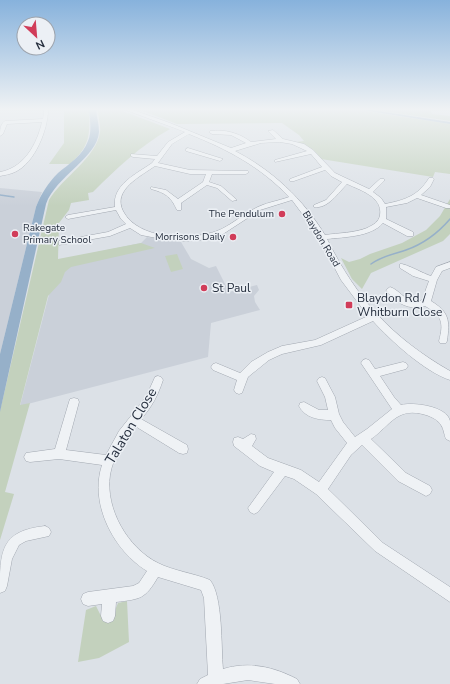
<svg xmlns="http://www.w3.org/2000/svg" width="450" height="684" font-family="'Nunito Sans',sans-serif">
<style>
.built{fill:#cad0d9}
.green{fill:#c3d1bd}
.water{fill:#96b0c9}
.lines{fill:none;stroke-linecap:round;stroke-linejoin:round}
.stream{stroke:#96b0c9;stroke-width:1.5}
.canal{fill:#96b0c9;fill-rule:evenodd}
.minor-casing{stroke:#a2a8b1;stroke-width:1}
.minor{fill:#eff2f5;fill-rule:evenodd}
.poi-dot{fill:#d13c59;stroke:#ecf0f5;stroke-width:1.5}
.labels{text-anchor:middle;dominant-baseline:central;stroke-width:3;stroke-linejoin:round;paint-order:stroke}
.far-poi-label{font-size:10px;fill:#262f3e;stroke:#ecf0f5;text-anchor:end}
.far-street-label{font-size:10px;fill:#262f3e;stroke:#ecf0f5}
.poi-label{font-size:12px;fill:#262f3e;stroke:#ecf0f5;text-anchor:start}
.near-street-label{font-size:14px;fill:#262f3e;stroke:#ecf0f5}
</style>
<rect width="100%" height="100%" fill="#dce1e7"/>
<path class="built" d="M 0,188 L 42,192 L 36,207 L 0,354 Z
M 147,237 L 181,242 L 191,259 L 209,268 L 216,266 L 229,292 L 257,285 L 259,290 L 254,296 L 255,302 L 260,310 L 211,323 L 208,357 L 20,406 L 58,260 L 141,243 Z"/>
<path class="green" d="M 89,110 C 90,135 90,146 70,164 L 49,164 L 64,143 L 64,111 Z
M 98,110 L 120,110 L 170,129 C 140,146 117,168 93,192 L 88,193 L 89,200 L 71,203 L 69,210 L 59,223 L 58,259 L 141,243 L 155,248 L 71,267 L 65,272 L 61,282 L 48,296 L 20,405 L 30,403 L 5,492 L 14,494 L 0,540 L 0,411 L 49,200 C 62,178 97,157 100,132 C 101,125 98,117 98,110 Z
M 140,110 L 358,110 L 450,124 L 450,174 L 435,172 L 433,177 L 321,159 L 312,150 L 296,142 L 304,141 L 299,135 L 282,123 L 177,124 Z
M 376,110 L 430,110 L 432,114 L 450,116 L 450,121 Z
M 450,199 L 450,234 L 443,241 L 371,273 L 362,289 L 352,279 L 341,258 L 349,262 L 360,259 L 370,254 L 402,243 L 426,230 L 440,216 Z
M 177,254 L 183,269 L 171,272 L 165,256 Z
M 127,601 L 129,642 L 99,658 L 78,662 L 86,610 L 96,606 L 101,616 L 107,621 L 112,618 L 118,603 Z"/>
<path class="water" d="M 89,110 L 96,110 C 97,117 99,125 99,132 C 97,158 56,176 46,204 L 0,412 L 0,354 L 36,207 C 41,194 48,183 58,173 C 69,164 83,155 88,141 C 92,132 90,120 89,110 Z"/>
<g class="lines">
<path class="stream" d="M 0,195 L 14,197
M 371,264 C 382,256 394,254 406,250 C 423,244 438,233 450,219"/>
<path class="canal" d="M 362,110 L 372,110 L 450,122 L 450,124 Z"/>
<defs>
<path id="minor" d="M 44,110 L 48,110 C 48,129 35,163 15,172 C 11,174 5,175 0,176 L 0,172 C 24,168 37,144 42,122 L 7,124 L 3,134 L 0,136 C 0,131 0,124 5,121 L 43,119 Z
M 126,110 L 133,110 L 170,123 L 231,148 L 246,143 L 231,135 L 212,134 L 209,132 L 210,131 C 225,129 239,133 251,142 L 276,139 L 268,131 L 273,130 L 283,139 L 304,144 L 313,150 L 335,173 L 369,189 L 380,179 L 384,179 L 384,181 L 373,192 L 381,198 L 385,204 C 405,200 418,196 429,178 L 433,178 L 434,179 L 430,187 L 421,195 L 450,205 L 450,208 L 446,208 L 417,198 L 407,203 L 386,207 L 386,219 L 413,232 L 413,236 L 407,236 L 383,223 C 371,237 344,237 327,239 C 357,299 391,337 450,371 L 450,380 C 425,372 390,340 373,321 L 321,345 L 282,354 L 269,360 L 248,377 L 242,393 L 239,394 L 236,393 L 234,390 L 237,380 L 213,370 L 211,367 L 213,364 L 216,363 L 240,373 L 251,362 L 268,352 L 282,346 L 315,340 L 368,316 L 341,280 L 315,231 L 292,200 L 260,210 L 223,234 L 200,240 L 186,241 L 162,239 L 141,235 L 130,228 L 110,236 L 59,245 L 59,241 L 108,232 L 126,224 L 121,219 L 116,210 L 68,219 L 65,217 L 68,215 L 115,207 C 112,185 136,174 152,163 L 155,159 L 133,157 L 131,156 L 131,154 L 157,156 L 168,142 L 185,132 ZM 189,134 C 227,149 261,167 289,197 C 278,201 264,203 254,209 C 242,215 230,226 217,231 C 190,241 138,240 123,211 C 112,190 141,176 155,166 L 190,174 L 206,174 L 203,182 L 178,199 L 166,190 L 151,187 L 151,189 C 166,193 171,197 177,210 L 181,210 L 181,203 L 207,185 L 217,188 L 232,201 L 237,200 L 221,186 L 209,182 L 212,174 L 246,174 L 249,172 L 248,171 L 190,170 L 158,163 L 172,144 ZM 280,142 L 292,144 L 307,151 L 275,160 L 275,162 L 311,154 L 322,167 L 290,179 L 290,181 L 294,181 L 325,170 L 331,176 L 342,182 L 326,200 L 314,205 L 314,207 C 328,209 338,193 347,184 C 360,190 383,197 380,215 C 379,222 373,225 367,228 C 354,233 339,233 325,235 C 303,199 272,170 235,151 L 261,143 Z
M 188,148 L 223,159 L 220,161 L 186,151 L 186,149 Z
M 450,262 L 450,268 L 442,271 L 437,280 L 431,301 C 449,312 450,320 447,341 L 446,343 L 440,343 L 439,341 C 444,322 442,316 425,306 C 410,311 395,303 386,290 L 390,287 C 402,291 407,306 422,300 L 429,281 L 413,276 L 400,268 L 400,264 C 405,263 424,274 431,276 L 436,267 Z
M 366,359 L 369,360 L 375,369 L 403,362 L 406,363 L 408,366 L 406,369 L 380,376 L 394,397 L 401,405 C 413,402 447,406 450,421 C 450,427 450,435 450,441 L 446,439 C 444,435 444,429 441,425 C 438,420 432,417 426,415 C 397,406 391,425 371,439 L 406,473 L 430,486 L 432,490 L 430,494 L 426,496 L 398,481 L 362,445 L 351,455 L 328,489 L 383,543 L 450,587 L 450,602 L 375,551 L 316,494 L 294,479 L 285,476 L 258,512 L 254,514 L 250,512 L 248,508 L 274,472 L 260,466 L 234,446 L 233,442 L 234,438 L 238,437 L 243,439 L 251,434 L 255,435 L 256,439 L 252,446 L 268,458 L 301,470 L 319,482 L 347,443 L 335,428 L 331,420 C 319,420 305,418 299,406 L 300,403 L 304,402 L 319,410 L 328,410 L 325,397 L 317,381 L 319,378 L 322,377 L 325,378 L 335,397 L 339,414 L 343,422 L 355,437 L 367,429 L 392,409 L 363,366 L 361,363 L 363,360 Z
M 158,376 L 161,377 L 163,380 C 158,395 152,407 141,419 L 187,445 L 188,449 L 187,453 L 183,454 L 179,453 L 135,426 C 124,440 113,457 110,475 C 105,509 128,548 158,563 C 174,571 193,573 210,580 C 223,596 221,647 223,669 C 249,661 274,667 297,679 L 300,684 L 275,684 L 248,680 L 223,684 L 197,684 L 200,679 L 208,675 L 204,598 L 201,590 L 158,577 C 145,599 141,599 116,602 L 115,616 L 113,621 L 108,623 L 103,621 L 101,616 L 102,604 L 88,606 L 83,604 L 81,599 L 83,594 L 88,592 L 133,586 L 139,583 L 147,571 C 114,551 89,504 102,465 L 59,459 L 30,462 L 26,461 L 24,457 L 26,453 L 55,449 L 69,402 L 70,399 L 74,398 L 78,399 L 79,402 L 66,450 L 106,455 L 119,431 L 146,397 L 155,377 Z
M 45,526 L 49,528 L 51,532 L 49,536 L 26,541 L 19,545 L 12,559 L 7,586 L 5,591 L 0,593 C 0,551 0,531 45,526 Z"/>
</defs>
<use href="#minor" class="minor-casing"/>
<use href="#minor" class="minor"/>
</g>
<linearGradient id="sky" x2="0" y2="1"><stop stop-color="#87b2dc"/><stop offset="0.53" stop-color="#eff2f4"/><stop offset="1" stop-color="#eff2f4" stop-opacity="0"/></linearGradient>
<rect width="450" height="206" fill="url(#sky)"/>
<g class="poi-dot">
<circle cx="282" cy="214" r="4"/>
<circle cx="15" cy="234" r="4"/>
<circle cx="233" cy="237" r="4"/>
<circle cx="204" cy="288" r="4"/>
<rect x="345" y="301" width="8" height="8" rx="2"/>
</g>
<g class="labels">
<g class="far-poi-label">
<text x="274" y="214">The Pendulum</text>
<text x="23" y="228" text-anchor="start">Rakegate<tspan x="23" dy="12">Primary School</tspan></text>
<text x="225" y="237">Morrisons Daily</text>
</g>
<g class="far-street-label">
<text transform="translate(321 239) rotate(59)">Blaydon Road</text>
</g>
<g class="poi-label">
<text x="212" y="288">St Paul</text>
<text x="357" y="298">Blaydon Rd /<tspan x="357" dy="14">Whitburn Close</tspan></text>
</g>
<g class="near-street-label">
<text transform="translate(131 426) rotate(-59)">Talaton Close</text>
</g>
</g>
<g transform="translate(36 36) rotate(154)"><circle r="19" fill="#ecf0f5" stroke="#9da3ac"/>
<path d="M0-3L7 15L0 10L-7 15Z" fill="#d13c59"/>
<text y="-6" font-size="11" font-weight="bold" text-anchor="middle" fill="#262f3e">N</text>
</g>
</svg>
